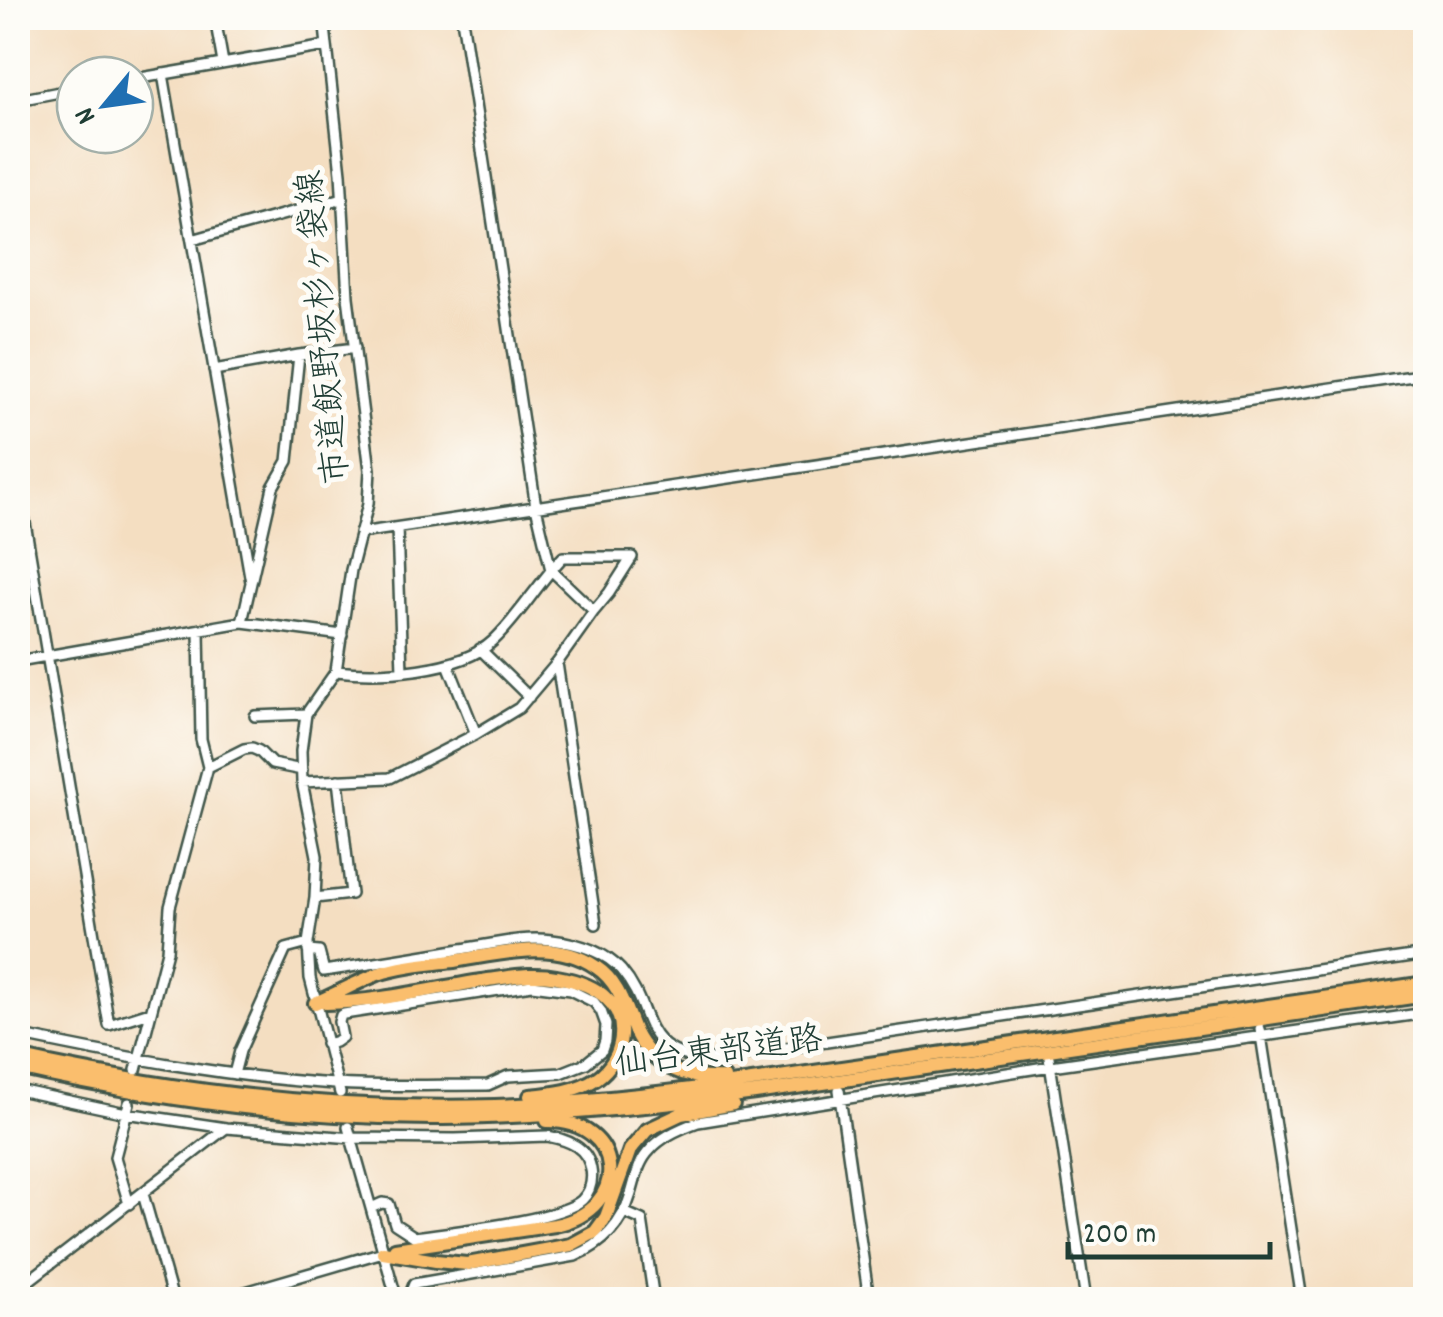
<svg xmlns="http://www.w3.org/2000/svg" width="1443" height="1317" font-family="Dekko,'Klee One',sans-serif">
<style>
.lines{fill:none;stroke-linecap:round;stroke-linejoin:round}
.minor-casing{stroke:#3f5549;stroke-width:14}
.highway-casing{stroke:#3f5549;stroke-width:18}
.minor{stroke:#fff;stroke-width:9}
.highway{stroke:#fabe6d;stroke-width:12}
.labels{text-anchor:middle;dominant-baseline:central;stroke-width:10;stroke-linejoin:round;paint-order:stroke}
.street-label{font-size:35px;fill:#1f3d34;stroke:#fdfcf7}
</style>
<rect width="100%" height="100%" fill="#fdfcf7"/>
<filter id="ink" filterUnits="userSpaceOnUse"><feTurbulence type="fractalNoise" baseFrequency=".01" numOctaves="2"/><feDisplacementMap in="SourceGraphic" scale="20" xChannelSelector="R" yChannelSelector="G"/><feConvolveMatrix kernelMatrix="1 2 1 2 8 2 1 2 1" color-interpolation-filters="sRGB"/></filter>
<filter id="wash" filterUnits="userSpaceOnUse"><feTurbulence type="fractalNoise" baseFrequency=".0048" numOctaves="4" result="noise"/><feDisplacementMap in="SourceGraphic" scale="40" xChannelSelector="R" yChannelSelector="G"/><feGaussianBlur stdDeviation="2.25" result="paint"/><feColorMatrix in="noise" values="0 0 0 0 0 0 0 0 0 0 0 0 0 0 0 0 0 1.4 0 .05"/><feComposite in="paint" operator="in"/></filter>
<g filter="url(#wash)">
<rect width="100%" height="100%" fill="#f4dec1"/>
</g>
<g filter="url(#ink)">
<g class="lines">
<defs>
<path id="minor" d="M 215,18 L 223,63
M 324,18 L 341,173 L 348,297 L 370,470 L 368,504 L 351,570 L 336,671 L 306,714 L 301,751 L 302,782 L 317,856 L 315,898 L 308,943 L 310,978 L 340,1093
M 462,18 L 536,507 L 551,570 L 594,611
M 163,74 L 251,582
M 135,79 L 326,46
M 18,100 L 75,89
M 192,240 L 343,198
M 214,370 L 299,355 L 355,348
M 18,481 L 109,1025 L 150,1012
M 397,528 L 402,671
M 360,533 L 1426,374
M 242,622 L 273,487 L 288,461 L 299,355
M 480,649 L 529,697
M 18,661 L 242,622 L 342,635
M 557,663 L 596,924
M 448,664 L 476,734
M 255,716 L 306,714
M 208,767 L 244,749 L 252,748 L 259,751 L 272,764 L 302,770
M 302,782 L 390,778 L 476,734 L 519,708 L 557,663 L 594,611 L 609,593 L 632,557 L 563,557 C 538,583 519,617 493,641 C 460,672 379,676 336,671
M 315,898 L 351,894 L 338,780
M 308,951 L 319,952 L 324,971 C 370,964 415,957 461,949 C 490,945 522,936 552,940 C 577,943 604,951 621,970 C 656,1011 636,1049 704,1060 L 1426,954
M 1260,1029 L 1302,1300
M 18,1035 C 123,1057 227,1077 335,1084 C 386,1087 437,1085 488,1085 L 508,1076 L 561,1073 L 586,1063 L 602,1050 L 605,1041 L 606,1025 L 601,1011 L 594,1002 L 570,990 L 532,985 L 344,1014 L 341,1015 L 339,1022 L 342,1037 L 335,1042 L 326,1044
M 1049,1057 L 1086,1300
M 136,1070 L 167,951 L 170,907 L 208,767 L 201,739 L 199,630
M 234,1074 L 240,1051 L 286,949 L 308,943
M 18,1090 L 126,1113 L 226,1128 L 352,1138 L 455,1139 L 547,1136 C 557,1138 567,1140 576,1146 C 594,1158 597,1185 582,1200 C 561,1220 448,1232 415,1237 L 395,1224 L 389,1204 L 382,1203 L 371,1208
M 839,1090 L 869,1300
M 129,1103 L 115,1157 L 129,1204
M 348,1127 L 397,1300
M 143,1194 L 173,1300
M 624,1212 L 642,1220 L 654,1300
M 18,1289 L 226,1128
M 218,1300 L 383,1252
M 415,1300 L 412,1289 L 414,1284 L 575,1256 C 604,1244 622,1224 631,1194 C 636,1178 638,1162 650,1150 C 662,1136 681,1128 698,1122 L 1051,1066 L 1426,1013"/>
<path id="highway" d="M 315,1003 C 336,994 357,982 378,974 C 402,966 429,964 454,961 C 499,954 555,938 596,967 C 619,982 625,1008 635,1032 C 652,1067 687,1080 724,1078
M 326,1003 C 379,1002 435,988 488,980 C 511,977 533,972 557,977 C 574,980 593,985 606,998 C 631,1020 623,1060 597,1078 C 578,1091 553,1094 530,1096
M 18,1057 C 174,1092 334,1111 495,1106 C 577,1103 657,1094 738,1083 L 1426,983
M 18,1068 C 157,1100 299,1119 442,1118 C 547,1117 651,1107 755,1093 L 1426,995
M 395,1249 L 555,1225 C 633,1209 624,1120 547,1121
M 383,1252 L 436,1261 L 467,1264 L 571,1245 L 595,1232 L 606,1217 L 630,1150 L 647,1130 L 681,1114 L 733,1104"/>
</defs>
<use href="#minor" class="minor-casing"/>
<use href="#highway" class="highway-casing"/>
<use href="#minor" class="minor"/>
<use href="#highway" class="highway"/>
</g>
</g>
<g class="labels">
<g class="street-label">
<text transform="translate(326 327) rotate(-95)">市道飯野坂杉ヶ袋線</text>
<text transform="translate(719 1054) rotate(-7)">仙台東部道路</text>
</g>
</g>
<rect width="1443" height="1317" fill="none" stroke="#fdfcf7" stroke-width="60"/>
<g transform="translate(105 105) rotate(241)"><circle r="48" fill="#fdfcf7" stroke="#a4b0a9" stroke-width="2.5"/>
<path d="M0-8L18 38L0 25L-18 38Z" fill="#1f6fb2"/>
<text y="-15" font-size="28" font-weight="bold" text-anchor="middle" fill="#1f3d34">N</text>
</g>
<path d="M1068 1242v15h202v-15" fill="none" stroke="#1f3d34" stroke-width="5"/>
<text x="1083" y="1242" font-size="30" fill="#1f3d34" stroke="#fdfcf7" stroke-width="8" paint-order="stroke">200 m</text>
</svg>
